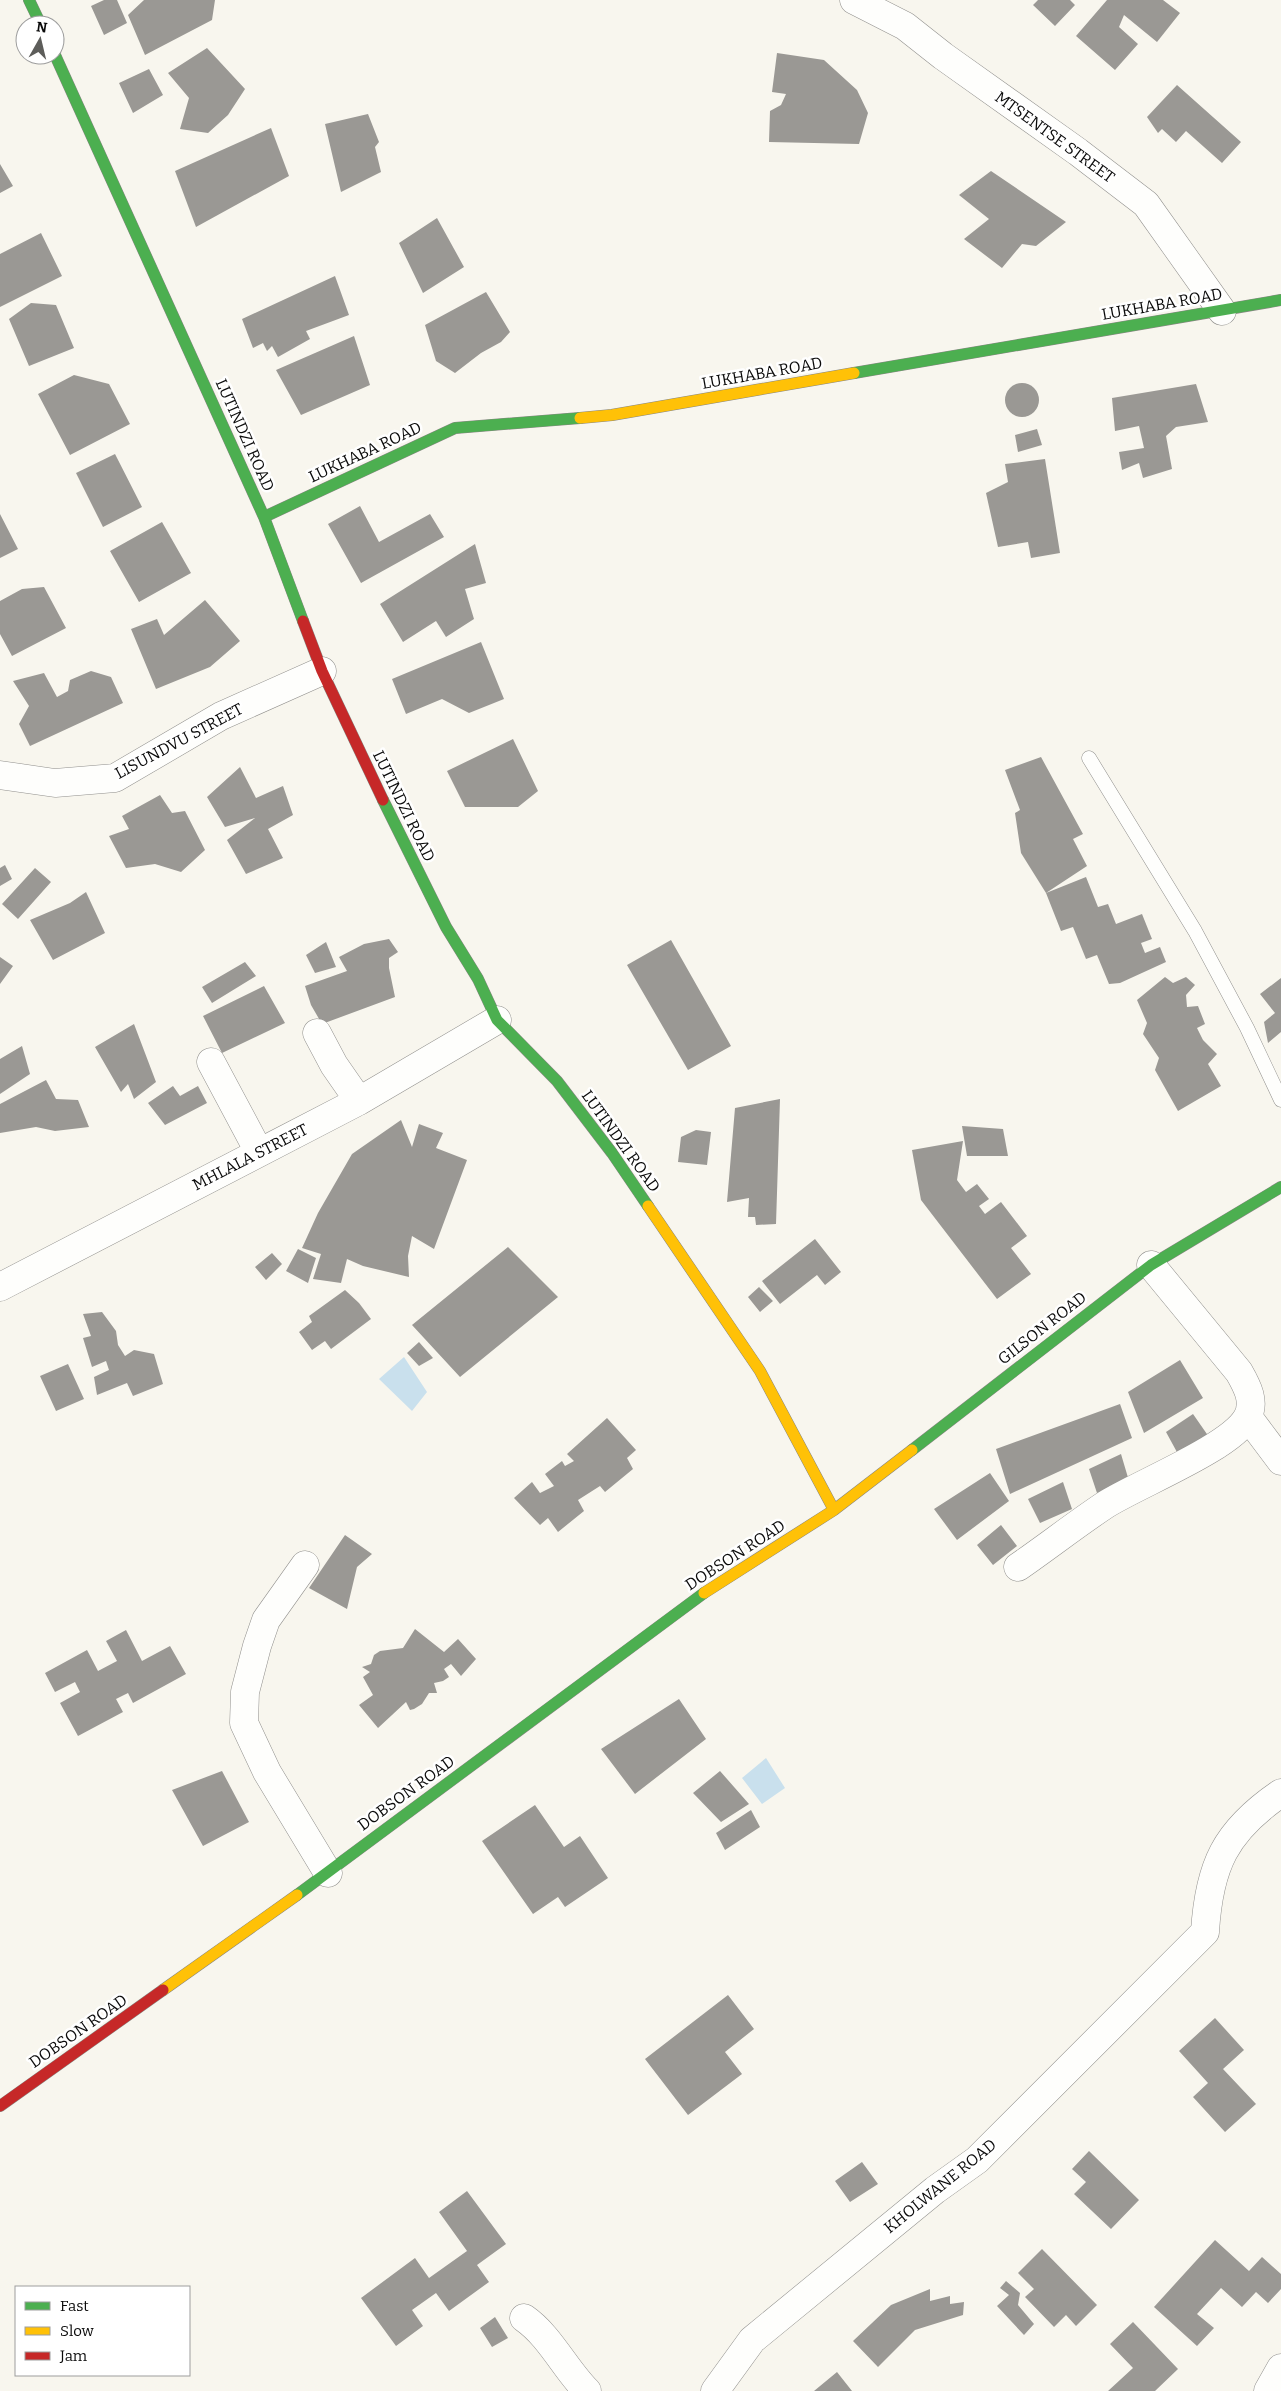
<svg xmlns="http://www.w3.org/2000/svg" width="1281" height="2391" font-family="Bitter,serif">
<style>
.water{fill:#c9e0ed}
.building{fill:#9a9894}
.lines{fill:none;stroke-linecap:round;stroke-linejoin:round}
.lane-casing{stroke:#91908d;stroke-width:15}
.street-casing{stroke:#91908d;stroke-width:29}
.fast-casing{stroke:#888783;stroke-width:12}
.slow-casing{stroke:#888783;stroke-width:12}
.jam-casing{stroke:#888783;stroke-width:12}
.lane{stroke:#fefefc;stroke-width:14}
.street{stroke:#fefefc;stroke-width:28}
.fast{stroke:#4caf50;stroke-width:11}
.slow{stroke:#ffc107;stroke-width:11}
.jam{stroke:#c62828;stroke-width:11}
.labels{text-anchor:middle;dominant-baseline:central;stroke-width:5;stroke-linejoin:round;paint-order:stroke}
.street-label{font-size:16px;fill:#0a0a0a;stroke:#fff}
</style>
<rect width="100%" height="100%" fill="#f8f6ee"/>
<path class="water" d="M 404,1357 L 427,1392 L 412,1411 L 379,1379 Z
M 766,1758 L 785,1788 L 762,1804 L 742,1778 Z"/>
<path class="building" d="M 104,0 L 117,0 L 127,23 L 104,35 L 91,6 Z
M 144,0 L 215,0 L 212,20 L 145,55 L 128,15 Z
M 1038,0 L 1070,0 L 1075,5 L 1055,26 L 1033,5 Z
M 1107,0 L 1163,0 L 1180,13 L 1157,42 L 1124,15 L 1119,27 L 1138,44 L 1115,70 L 1076,36 Z
M 207,48 L 245,89 L 228,115 L 208,133 L 180,129 L 189,98 L 168,73 Z
M 777,53 L 824,60 L 857,90 L 868,113 L 859,144 L 769,142 L 770,111 L 781,105 L 786,94 L 772,92 Z
M 149,69 L 163,95 L 133,113 L 119,83 Z
M 1177,85 L 1241,142 L 1222,163 L 1186,131 L 1176,142 L 1162,129 L 1158,133 L 1147,117 Z
M 368,114 L 379,142 L 375,147 L 381,172 L 341,192 L 325,124 Z
M 271,128 L 289,176 L 196,227 L 175,171 Z
M 0,164 L 13,186 L 0,193 Z
M 991,171 L 1066,222 L 1036,246 L 1022,244 L 1002,268 L 964,239 L 989,219 L 959,195 Z
M 437,218 L 464,267 L 423,293 L 399,243 Z
M 41,233 L 62,276 L 0,307 L 0,254 Z
M 335,276 L 349,315 L 306,331 L 310,339 L 278,357 L 272,346 L 267,351 L 263,343 L 253,348 L 242,319 Z
M 486,292 L 510,332 L 501,342 L 481,353 L 455,373 L 436,361 L 425,325 Z
M 31,303 L 56,305 L 74,348 L 29,366 L 9,319 Z
M 354,336 L 370,385 L 301,415 L 276,370 Z
M 74,375 L 109,384 L 130,424 L 70,455 L 38,394 Z
M1005 400a17 17 0 1 1 34 0a17 17 0 1 1-34 0Z
M 1196,384 L 1208,422 L 1176,427 L 1166,436 L 1172,469 L 1143,478 L 1139,463 L 1122,470 L 1119,452 L 1144,448 L 1139,426 L 1115,431 L 1112,398 Z
M 1037,429 L 1042,445 L 1018,452 L 1015,435 Z
M 115,454 L 142,507 L 103,527 L 76,473 Z
M 1045,459 L 1060,553 L 1031,558 L 1028,542 L 998,547 L 986,493 L 1008,482 L 1005,464 Z
M 360,506 L 379,542 L 430,514 L 444,537 L 361,583 L 328,524 Z
M 0,514 L 18,549 L 0,558 Z
M 162,522 L 191,573 L 139,602 L 110,551 Z
M 475,544 L 486,583 L 465,589 L 474,619 L 446,637 L 436,621 L 403,642 L 380,604 Z
M 44,587 L 66,628 L 12,656 L 0,634 L 0,601 L 22,589 Z
M 205,600 L 240,641 L 210,667 L 156,689 L 131,629 L 157,619 L 164,635 Z
M 481,642 L 504,699 L 469,713 L 442,699 L 406,714 L 392,679 Z
M 91,671 L 111,677 L 123,703 L 30,746 L 19,724 L 29,706 L 13,681 L 44,673 L 57,697 L 68,691 L 70,680 Z
M 513,739 L 538,791 L 518,807 L 465,807 L 447,771 Z
M 1041,757 L 1083,834 L 1073,839 L 1087,866 L 1046,893 L 1086,877 L 1098,907 L 1108,904 L 1116,924 L 1142,914 L 1152,939 L 1141,943 L 1145,953 L 1160,947 L 1166,962 L 1120,983 L 1109,984 L 1097,955 L 1086,959 L 1073,927 L 1061,931 L 1046,893 L 1021,853 L 1015,813 L 1020,810 L 1005,770 Z
M 240,767 L 256,798 L 283,786 L 293,815 L 268,829 L 283,858 L 246,874 L 227,840 L 255,818 L 225,827 L 207,797 Z
M 160,795 L 172,813 L 185,811 L 205,850 L 181,872 L 155,864 L 126,868 L 109,836 L 129,829 L 122,816 Z
M 5,865 L 12,879 L 0,886 L 0,868 Z
M 35,868 L 51,882 L 18,919 L 2,904 Z
M 86,892 L 105,933 L 53,960 L 30,920 L 70,903 Z
M 389,939 L 398,952 L 389,958 L 389,968 L 395,997 L 322,1024 L 311,1005 L 305,986 L 347,971 L 339,957 L 364,944 Z
M 671,940 L 731,1046 L 688,1070 L 627,965 Z
M 326,942 L 336,967 L 315,973 L 306,955 Z
M 0,957 L 13,966 L 0,984 Z
M 245,962 L 256,976 L 212,1003 L 202,987 Z
M 1165,977 L 1173,983 L 1186,977 L 1195,985 L 1186,995 L 1187,1007 L 1198,1006 L 1205,1024 L 1197,1028 L 1203,1040 L 1217,1054 L 1208,1064 L 1221,1086 L 1178,1111 L 1155,1070 L 1159,1058 L 1143,1034 L 1147,1023 L 1137,1000 Z
M 1281,978 L 1281,1032 L 1268,1043 L 1264,1022 L 1275,1013 L 1260,994 Z
M 264,986 L 285,1023 L 222,1053 L 203,1016 Z
M 134,1024 L 156,1082 L 134,1099 L 128,1084 L 121,1092 L 95,1047 Z
M 22,1046 L 30,1074 L 0,1094 L 0,1059 Z
M 46,1080 L 56,1099 L 78,1100 L 89,1127 L 55,1131 L 36,1127 L 0,1133 L 0,1104 Z
M 173,1086 L 180,1096 L 198,1086 L 207,1103 L 165,1125 L 148,1103 Z
M 780,1099 L 776,1224 L 756,1225 L 755,1217 L 748,1217 L 749,1198 L 727,1202 L 735,1108 Z
M 401,1120 L 412,1147 L 419,1124 L 443,1133 L 436,1148 L 467,1160 L 434,1249 L 412,1236 L 408,1256 L 409,1277 L 363,1266 L 347,1259 L 341,1283 L 313,1279 L 321,1254 L 302,1248 L 318,1213 L 352,1154 Z
M 962,1126 L 1003,1129 L 1008,1156 L 967,1156 Z
M 696,1130 L 711,1132 L 707,1165 L 678,1162 L 681,1137 Z
M 963,1141 L 957,1180 L 966,1192 L 977,1184 L 989,1199 L 979,1206 L 985,1214 L 1001,1202 L 1027,1236 L 1011,1248 L 1031,1274 L 997,1299 L 921,1200 L 912,1150 Z
M 815,1239 L 841,1272 L 825,1285 L 817,1275 L 780,1304 L 762,1281 Z
M 508,1247 L 558,1297 L 460,1377 L 412,1325 Z
M 298,1249 L 316,1258 L 308,1283 L 286,1271 Z
M 272,1253 L 282,1264 L 266,1280 L 255,1267 Z
M 759,1287 L 773,1301 L 760,1312 L 748,1297 Z
M 345,1290 L 359,1303 L 371,1319 L 331,1349 L 325,1341 L 312,1350 L 299,1332 L 312,1322 L 309,1316 Z
M 102,1312 L 116,1331 L 118,1345 L 125,1356 L 134,1350 L 154,1354 L 163,1384 L 133,1396 L 127,1383 L 97,1395 L 94,1377 L 109,1370 L 106,1361 L 92,1367 L 83,1338 L 91,1336 L 83,1314 Z
M 419,1342 L 433,1358 L 419,1366 L 407,1353 Z
M 1180,1360 L 1203,1398 L 1144,1433 L 1128,1392 Z
M 68,1364 L 84,1399 L 56,1411 L 40,1376 Z
M 1120,1404 L 1132,1438 L 1010,1494 L 996,1449 Z
M 1193,1414 L 1209,1437 L 1178,1454 L 1166,1432 Z
M 607,1418 L 636,1450 L 627,1458 L 633,1469 L 605,1492 L 600,1486 L 578,1500 L 584,1511 L 558,1532 L 548,1518 L 540,1525 L 514,1498 L 532,1482 L 540,1493 L 554,1486 L 545,1474 L 562,1461 L 565,1466 L 574,1461 L 567,1454 Z
M 1121,1454 L 1129,1481 L 1097,1493 L 1089,1469 Z
M 990,1473 L 1009,1501 L 957,1540 L 934,1509 Z
M 1063,1482 L 1072,1509 L 1040,1523 L 1028,1499 Z
M 1001,1525 L 1017,1546 L 993,1565 L 977,1545 Z
M 345,1535 L 372,1554 L 357,1567 L 347,1609 L 309,1588 Z
M 415,1629 L 444,1652 L 458,1639 L 476,1659 L 461,1676 L 451,1664 L 444,1669 L 449,1677 L 443,1681 L 434,1683 L 437,1693 L 429,1693 L 422,1704 L 414,1709 L 410,1710 L 406,1702 L 378,1728 L 359,1705 L 373,1695 L 363,1677 L 370,1672 L 362,1667 L 371,1664 L 374,1655 L 380,1651 L 403,1648 Z
M 126,1630 L 142,1661 L 170,1646 L 186,1674 L 133,1703 L 128,1693 L 116,1699 L 123,1712 L 78,1736 L 60,1703 L 80,1692 L 75,1682 L 55,1692 L 45,1673 L 87,1650 L 98,1671 L 117,1661 L 106,1641 Z
M 679,1699 L 706,1739 L 635,1794 L 601,1749 Z
M 222,1771 L 249,1822 L 203,1846 L 172,1790 Z
M 720,1771 L 749,1804 L 721,1822 L 693,1793 Z
M 535,1805 L 564,1847 L 580,1836 L 608,1878 L 565,1907 L 558,1897 L 533,1914 L 482,1841 Z
M 751,1810 L 760,1827 L 725,1850 L 716,1833 Z
M 728,1995 L 754,2029 L 725,2052 L 742,2074 L 688,2115 L 645,2059 Z
M 1215,2018 L 1244,2050 L 1223,2069 L 1256,2104 L 1225,2132 L 1193,2097 L 1208,2083 L 1179,2051 Z
M 1089,2151 L 1139,2200 L 1111,2229 L 1074,2194 L 1086,2182 L 1072,2169 Z
M 862,2162 L 878,2184 L 850,2202 L 835,2181 Z
M 467,2191 L 506,2244 L 477,2265 L 489,2282 L 449,2311 L 436,2293 L 412,2310 L 423,2326 L 396,2346 L 361,2298 L 415,2258 L 429,2278 L 467,2251 L 439,2212 Z
M 1215,2240 L 1249,2271 L 1262,2257 L 1281,2274 L 1281,2289 L 1268,2303 L 1256,2292 L 1242,2307 L 1221,2288 L 1197,2314 L 1214,2328 L 1197,2346 L 1154,2307 Z
M 1042,2249 L 1097,2305 L 1076,2326 L 1066,2315 L 1054,2327 L 1025,2297 L 1034,2289 L 1018,2273 Z
M 1006,2281 L 1020,2293 L 1018,2305 L 1034,2324 L 1024,2335 L 997,2306 L 1009,2295 L 1000,2288 Z
M 930,2289 L 930,2301 L 950,2296 L 950,2304 L 964,2302 L 963,2315 L 915,2330 L 878,2367 L 853,2341 L 891,2305 Z
M 495,2317 L 508,2338 L 492,2347 L 480,2328 Z
M 1133,2322 L 1178,2369 L 1155,2391 L 1108,2391 L 1133,2368 L 1110,2344 Z
M 837,2372 L 852,2391 L 814,2391 Z"/>
<g class="lines">
<defs>
<path id="lane" d="M 1089,758 L 1195,931 L 1247,1028 L 1281,1100"/>
<path id="street" d="M 854,0 L 905,26 L 943,56 L 1078,152 L 1146,204 L 1222,311
M 0,775 L 55,783 L 115,778 L 221,716 L 322,671
M 317,1033 L 334,1065 L 359,1101
M 211,1062 L 259,1152
M 0,1287 L 359,1101 L 497,1020
M 1248,1417 L 1281,1461
M 305,1565 L 266,1620 L 257,1646 L 245,1692 L 244,1723 L 267,1772 L 328,1873
M 1018,1567 C 1047,1547 1075,1525 1105,1505 C 1138,1484 1230,1448 1247,1418 C 1256,1402 1247,1386 1239,1372 L 1151,1265
M 524,2318 C 550,2336 565,2369 587,2391
M 715,2391 L 752,2340 L 935,2190 L 977,2160 L 1205,1932 C 1209,1866 1225,1831 1281,1793
M 1268,2391 L 1281,2368"/>
<path id="fast" d="M 29,0 L 41,25
M 55,55 L 264,517 L 303,621
M 854,373 L 1281,300
M 264,517 L 455,428 L 580,418
M 383,800 L 446,927 L 478,979 L 497,1020 L 557,1081 L 612,1153 L 648,1206
M 912,1450 L 1151,1265 L 1281,1187
M 297,1895 L 704,1593"/>
<path id="slow" d="M 580,418 L 612,415 L 854,373
M 648,1206 L 760,1371 L 834,1510
M 704,1593 L 834,1510 L 912,1450
M 163,1990 L 297,1895"/>
<path id="jam" d="M 303,621 L 322,671 L 383,800
M 0,2106 L 163,1990"/>
</defs>
<use href="#lane" class="lane-casing"/>
<use href="#street" class="street-casing"/>
<use href="#fast" class="fast-casing"/>
<use href="#slow" class="slow-casing"/>
<use href="#jam" class="jam-casing"/>
<use href="#lane" class="lane"/>
<use href="#street" class="street"/>
<use href="#fast" class="fast"/>
<use href="#slow" class="slow"/>
<use href="#jam" class="jam"/>
</g>
<g class="labels">
<g class="street-label">
<text transform="translate(1055 137) rotate(36)">MTSENTSE STREET</text>
<text transform="translate(1162 304) rotate(-10)">LUKHABA ROAD</text>
<text transform="translate(762 373) rotate(-10)">LUKHABA ROAD</text>
<text transform="translate(245 435) rotate(66)">LUTINDZI ROAD</text>
<text transform="translate(365 452) rotate(-25)">LUKHABA ROAD</text>
<text transform="translate(179 741) rotate(-28)">LISUNDVU STREET</text>
<text transform="translate(404 806) rotate(64)">LUTINDZI ROAD</text>
<text transform="translate(621 1141) rotate(54)">LUTINDZI ROAD</text>
<text transform="translate(250 1157) rotate(-27)">MHLALA STREET</text>
<text transform="translate(1042 1328) rotate(-38)">GILSON ROAD</text>
<text transform="translate(735 1555) rotate(-33)">DOBSON ROAD</text>
<text transform="translate(406 1793) rotate(-36)">DOBSON ROAD</text>
<text transform="translate(78 2031) rotate(-35)">DOBSON ROAD</text>
<text transform="translate(940 2186) rotate(-39)">KHOLWANE ROAD</text>
</g>
</g>
<rect x="15" y="2286" width="175" height="90" fill="#ffffff" stroke="#9d9d9d"/>
<rect x="25" y="2302" width="25" height="8" fill="#4caf50" stroke="#9d9d9d"/>
<text x="60" y="2311" font-size="15" fill="#0a0a0a">Fast</text>
<rect x="25" y="2327" width="25" height="8" fill="#ffc107" stroke="#9d9d9d"/>
<text x="60" y="2336" font-size="15" fill="#0a0a0a">Slow</text>
<rect x="25" y="2352" width="25" height="8" fill="#c62828" stroke="#9d9d9d"/>
<text x="60" y="2361" font-size="15" fill="#0a0a0a">Jam</text>
<g transform="translate(40 40) rotate(8)"><circle r="24" fill="#ffffff" stroke="#9d9d9d"/>
<path d="M0-4L9 19L0 12L-9 19Z" fill="#5d5d5a"/>
<text y="-8" font-size="14" font-weight="bold" text-anchor="middle" fill="#0a0a0a">N</text>
</g>
</svg>
